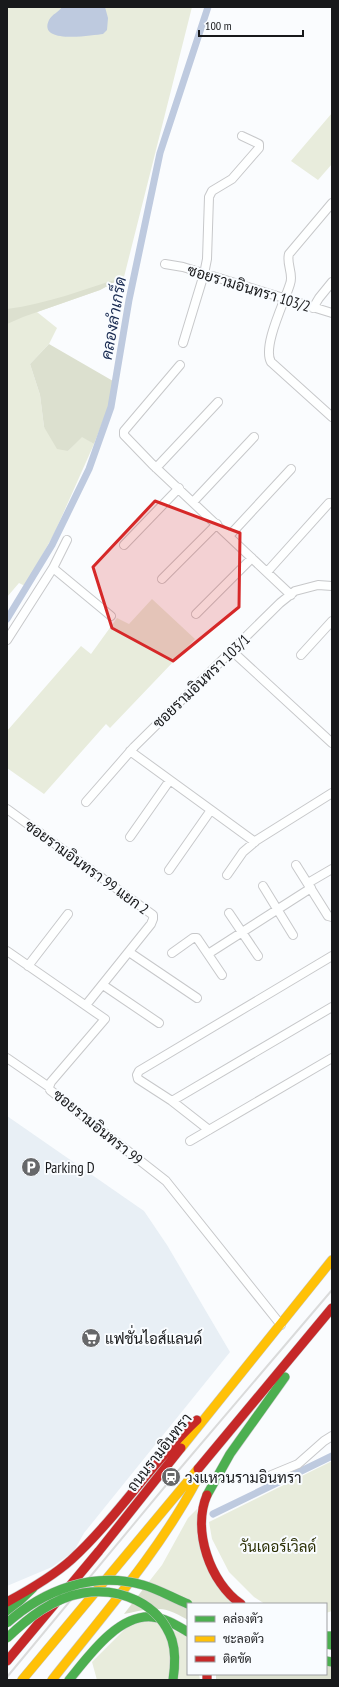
<svg xmlns="http://www.w3.org/2000/svg" width="339" height="1687" font-family="'PT Sans Narrow',Sarabun,sans-serif">
<style>
.built{fill:#e8eff5}
.green{fill:#e8ecdc}
.forest{fill:#dce0cf}
.water{fill:#becadf}
.lines{fill:none;stroke-linecap:round;stroke-linejoin:round}
.canal{stroke:#becadf;stroke-width:7}
.street-casing{stroke:#c7c8ca;stroke-width:10}
.fast-casing{stroke:#c7c8ca;stroke-width:10}
.slow-casing{stroke:#c7c8ca;stroke-width:10}
.jam-casing{stroke:#c7c8ca;stroke-width:10}
.street{stroke:#feffff;stroke-width:8}
.fast{stroke:#4caf50;stroke-width:9}
.slow{stroke:#ffc107;stroke-width:9}
.jam{stroke:#c62828;stroke-width:9}
.rail{stroke:#dadbdb;stroke-width:2}
.fast-bridge-casing{stroke:#c7c8ca;stroke-width:10;stroke-linecap:butt}
.fast-bridge{stroke:#4caf50;stroke-width:9}
.marked{fill:#d62828;fill-opacity:0.2;stroke:#d62828;stroke-width:3;stroke-linejoin:round}
.labels{text-anchor:middle;dominant-baseline:central;stroke-width:4;stroke-linejoin:round;paint-order:stroke}
.street-label{font-size:15px;fill:#18191b;stroke:#f9fcff}
.poi-label{font-size:15px;fill:#18191b;stroke:#f9fcff;text-anchor:start}
.park-label{font-size:15px;fill:#2c3005;stroke:#f9fcff}
.water-label{font-size:16px;font-style:italic;fill:#182a51;stroke:#f9fcff}
</style>
<rect width="100%" height="100%" fill="#fafcfe"/>
<path class="built" d="M 7,1116 L 144,1211 L 167,1245 L 230,1352 L 84,1533 L 74,1551 L 52,1567 L 7,1586 Z"/>
<path class="green" d="M 7,7 L 192,7 L 124,277 L 100,290 L 37,312 L 57,328 L 49,344 L 30,364 L 40,395 L 44,427 L 68,451 L 82,436 L 94,444 L 54,534 L 25,586 L 19,583 L 7,597 Z
M 332,113 L 332,164 L 318,180 L 291,161 Z
M 152,599 L 195,639 L 110,728 L 106,724 L 44,794 L 7,768 L 7,731 L 81,646 L 91,654 L 117,618 L 129,624 Z
M 332,1461 L 332,1611 L 326,1613 L 326,1604 L 265,1604 L 254,1597 L 229,1572 L 212,1539 L 209,1522 Z
M 197,1509 L 197,1535 L 237,1604 L 188,1604 L 144,1588 L 162,1565 L 188,1518 Z
M 149,1619 L 188,1637 L 188,1674 L 199,1674 L 200,1680 L 97,1680 L 92,1662 L 127,1627 Z"/>
<path class="forest" d="M 124,277 L 100,290 L 23,317 L 7,324 L 7,309 C 47,304 85,289 124,277 Z
M 49,344 L 113,381 L 108,408 L 94,444 L 82,437 L 68,451 L 57,449 L 44,427 L 40,395 L 30,364 Z
M 144,1588 L 188,1607 L 188,1620 C 161,1604 154,1608 124,1614 Z
M 326,1664 L 332,1666 L 332,1680 L 216,1680 L 216,1674 L 326,1674 Z"/>
<path class="water" d="M 62,7 L 105,7 L 108,18 L 107,30 L 103,34 C 93,35 37,45 49,20 C 52,14 59,12 62,7 Z"/>
<g class="lines">
<path class="canal" d="M 7,619 L 52,545 L 89,469 L 111,407 L 129,300 L 160,153 L 208,7
M 213,1514 L 332,1456"/>
<defs>
<path id="street" d="M 332,203 L 289,254 C 286,264 294,274 290,284 C 285,301 262,346 271,362 L 332,417
M 165,264 L 183,267 L 332,313
M 313,308 L 319,298 L 332,282
M 183,343 L 204,274 L 207,259 L 209,197 L 212,191 L 232,179 L 259,148 L 259,144 L 242,136
M 180,365 L 124,431 L 124,435 L 152,464 L 291,595
M 156,468 L 218,402
M 193,502 L 254,437
M 229,536 L 291,469
M 124,545 L 179,488
M 53,568 L 111,616
M 267,572 L 329,503
M 162,579 L 217,524
M 196,614 L 252,558
M 7,640 L 53,568 L 67,540
M 232,651 L 332,743
M 301,655 L 332,621
M 130,751 L 255,842
M 86,802 L 134,747 L 280,603 L 295,591 L 318,585 L 332,586
M 7,809 L 153,915 L 153,919 L 151,924 L 86,1005
M 130,837 L 170,780
M 296,865 L 328,916 L 332,917
M 169,870 L 211,810
M 227,875 L 243,852 L 257,840 L 332,793
M 308,883 L 332,869
M 263,886 L 293,935
M 229,913 L 258,956
M 7,951 L 105,1019 L 51,1082 L 49,1087 L 50,1090 L 166,1181 L 281,1325
M 129,952 L 197,998
M 172,953 L 193,938 L 197,938 L 222,975
M 208,954 L 311,888
M 28,966 L 68,914
M 103,985 L 159,1023
M 7,1058 L 49,1087
M 172,1101 L 332,1007
M 209,1130 L 172,1101 L 138,1079 L 137,1075 L 139,1071 L 332,956
M 190,1141 L 332,1058
M 269,1476 L 298,1464 L 324,1441 L 332,1436"/>
<path id="fast" d="M 207,1495 L 230,1454 L 285,1377
M 7,1613 L 33,1588
M 326,1636 L 332,1636
M 326,1644 L 332,1645
M 326,1661 L 332,1662
M 69,1680 C 88,1657 118,1614 152,1617 C 165,1618 176,1625 188,1632"/>
<path id="slow" d="M 181,1448 L 332,1260
M 22,1680 L 198,1469
M 52,1680 C 103,1615 158,1553 197,1480"/>
<path id="jam" d="M 198,1469 L 332,1308
M 207,1495 C 192,1530 210,1583 241,1604
M 7,1602 C 29,1590 52,1577 71,1560 C 117,1518 151,1463 197,1420
M 7,1661 L 99,1551 L 181,1448
M 207,1674 L 207,1680"/>
</defs>
<use href="#street" class="street-casing"/>
<use href="#fast" class="fast-casing"/>
<use href="#slow" class="slow-casing"/>
<use href="#jam" class="jam-casing"/>
<use href="#street" class="street"/>
<use href="#fast" class="fast"/>
<use href="#slow" class="slow"/>
<use href="#jam" class="jam"/>
<path class="rail" d="M 7,1677 L 172,1478 L 332,1290"/>
<defs>
<path id="fast-bridge" d="M 7,1623 C 44,1590 93,1571 143,1585 C 158,1589 173,1598 188,1604
M 7,1638 C 28,1618 53,1598 83,1593 C 120,1587 159,1603 172,1640 C 176,1653 175,1667 173,1680"/>
</defs>
<use href="#fast-bridge" class="fast-bridge-casing"/>
<use href="#fast-bridge" class="fast-bridge"/>
</g>
<path class="marked" d="M 155,501 L 240,533 L 239,607 L 173,661 L 112,628 L 93,567 Z"/>
<defs>
<symbol id="parking-disc" viewBox="-11 -11 22 22"><circle r="9.5" fill="#67686a" stroke="#f9fcff"/><path d="M-3.5-5.5H1a3.5 3.5 0 0 1 0 7H-1V5.5H-3.5ZM-1-3.4V-.6H.8a1.4 1.4 0 0 0 0-2.8Z" fill="#fff"/></symbol>
<symbol id="supermarket-disc" viewBox="-11 -11 22 22"><circle r="9.5" fill="#67686a" stroke="#f9fcff"/><path d="M-6-5.5h2.5l.6 2H6L4.5 2H-2.5L-4.4-4H-6ZM-1.5 3.2a1.3 1.3 0 1 0 .1 0ZM3 3.2a1.3 1.3 0 1 0 .1 0Z" fill="#fff"/></symbol>
<symbol id="station-disc" viewBox="-11 -11 22 22"><circle r="9.5" fill="#67686a" stroke="#f9fcff"/><path d="M-3-6H3Q5-6 5-4V2Q5 4 3 4L4.5 6H3L1.5 4h-3L-3 6H-4.5L-3 4Q-5 4-5 2V-4Q-5-6-3-6ZM-3.5-4v3h7v-3ZM-3.5 1v1.5H-2V1ZM2 1v1.5H3.5V1Z" fill="#fff"/></symbol>
</defs>
<g fill-rule="evenodd">
<use href="#parking-disc" x="20" y="1156" width="22" height="22"/>
<use href="#supermarket-disc" x="80" y="1327" width="22" height="22"/>
<use href="#station-disc" x="160" y="1466" width="22" height="22"/>
</g>
<g class="labels">
<g class="street-label">
<text transform="translate(249 288) rotate(17)">ซอยรามอินทรา 103/2</text>
<text transform="translate(201 681) rotate(-44)">ซอยรามอินทรา 103/1</text>
<text transform="translate(87 867) rotate(36)">ซอยรามอินทรา 99 แยก 2</text>
<text transform="translate(98 1127) rotate(39)">ซอยรามอินทรา 99</text>
<text transform="translate(159 1452) rotate(-52)">ถนนรามอินทรา</text>
</g>
<g class="poi-label">
<text x="45" y="1167">Parking D</text>
<text x="105" y="1338">แฟชั่นไอส์แลนด์</text>
<text x="185" y="1477">วงแหวนรามอินทรา</text>
</g>
<g class="park-label">
<text x="278" y="1546">วันเดอร์เวิลด์</text>
</g>
<g class="water-label">
<text transform="translate(113 318) rotate(-80)">คลองลำเกร็ด</text>
</g>
</g>
<rect width="339" height="1687" fill="none" stroke="#18191b" stroke-width="16"/>
<rect x="187" y="1603" width="140" height="72" fill="#f9fcff" stroke="#9fa1a4"/>
<rect x="195" y="1616" width="20" height="6" fill="#4caf50" stroke="#9fa1a4"/>
<text x="223" y="1623" font-size="12" fill="#18191b">คล่องตัว</text>
<rect x="195" y="1636" width="20" height="6" fill="#ffc107" stroke="#9fa1a4"/>
<text x="223" y="1643" font-size="12" fill="#18191b">ชะลอตัว</text>
<rect x="195" y="1656" width="20" height="6" fill="#c62828" stroke="#9fa1a4"/>
<text x="223" y="1663" font-size="12" fill="#18191b">ติดขัด</text>
<path d="M199 30v6h104v-6" fill="none" stroke="#18191b" stroke-width="2"/>
<text x="205" y="30" font-size="12" fill="#18191b" stroke="#f9fcff" stroke-width="3" paint-order="stroke">100 m</text>
</svg>
